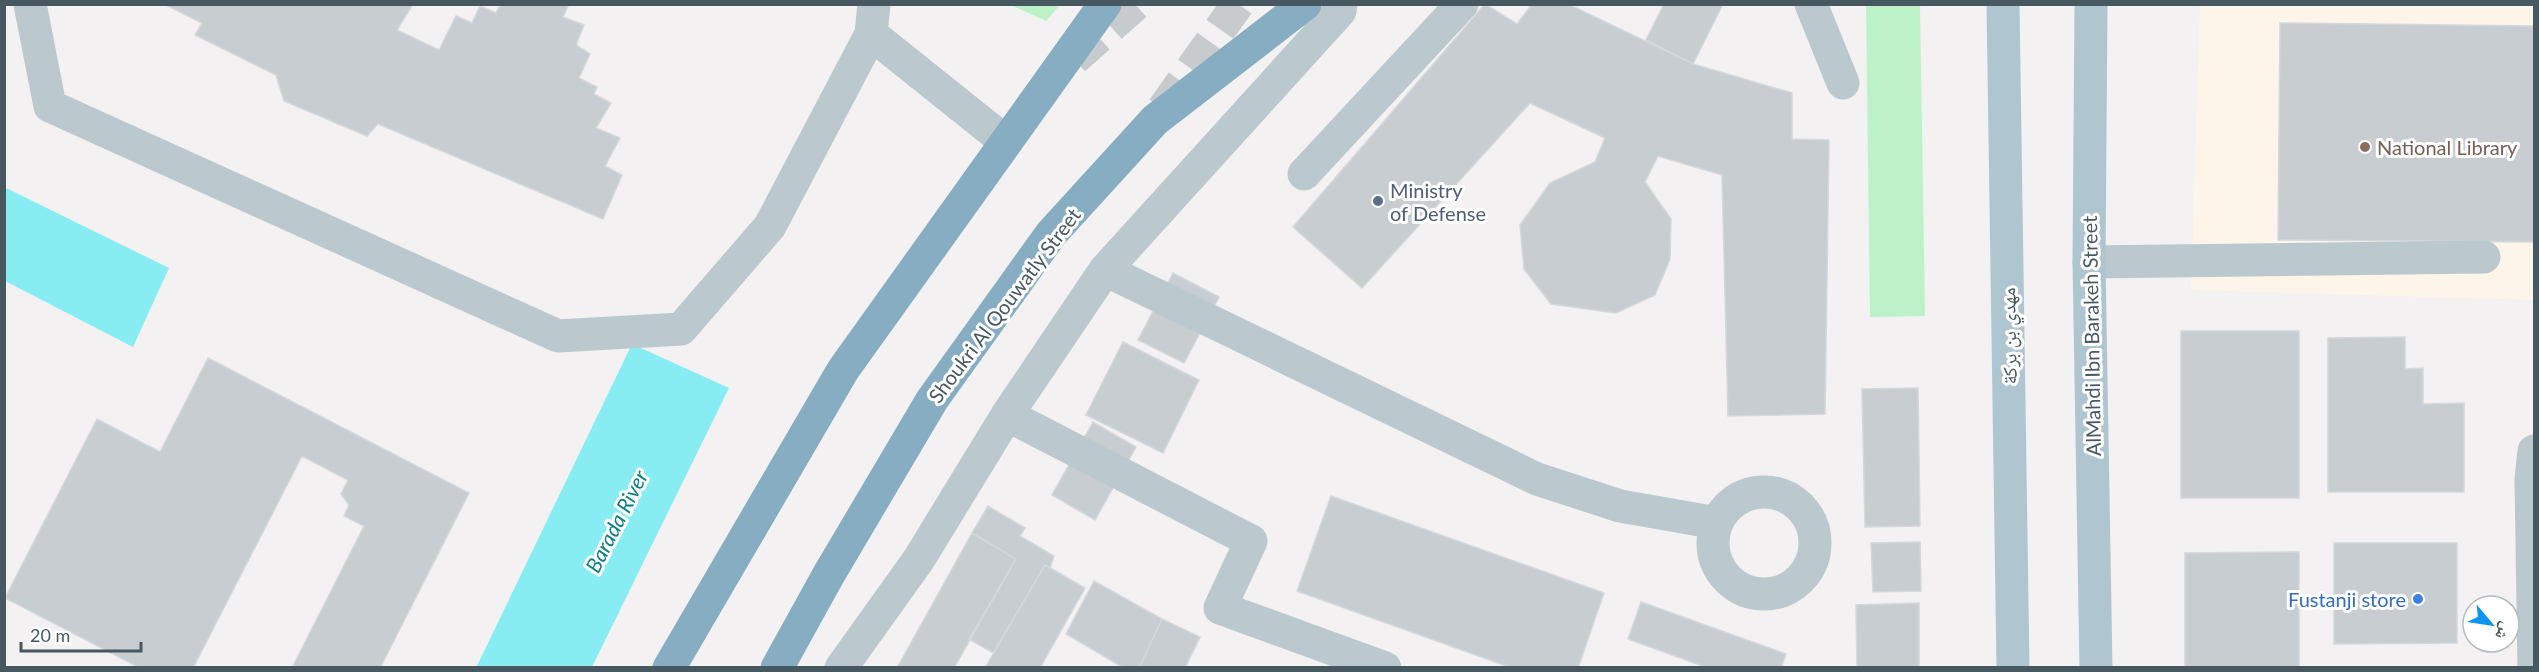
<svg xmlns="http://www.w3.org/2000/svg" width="2539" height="672" font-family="Lato,'Noto Naskh Arabic',sans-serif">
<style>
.commercial{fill:#fdf5ea}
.green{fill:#bdf2c9}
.water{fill:#88edf2}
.building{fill:#c7cdd0;stroke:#d4d8dc;stroke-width:1.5}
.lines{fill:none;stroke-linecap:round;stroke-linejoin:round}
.highway-tunnel{stroke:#c8cbcd;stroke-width:33;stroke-dasharray:33 16;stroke-linecap:butt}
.minor{stroke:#bbc8ce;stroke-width:33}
.major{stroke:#afc6d1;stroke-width:33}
.highway{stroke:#86adc2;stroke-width:33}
.education-dot{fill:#8d6e63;stroke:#fff;stroke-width:2}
.service-dot{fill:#5c6f8a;stroke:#fff;stroke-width:2}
.shop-dot{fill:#3f7fe0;stroke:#fff;stroke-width:2}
.labels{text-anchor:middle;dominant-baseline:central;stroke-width:6;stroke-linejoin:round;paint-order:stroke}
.education-label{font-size:20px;fill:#785e54;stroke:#fff;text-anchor:start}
.service-label{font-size:20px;fill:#4e5e75;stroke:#fff;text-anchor:start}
.street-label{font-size:20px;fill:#475860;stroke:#fff}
.shop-label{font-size:20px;fill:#366cbe;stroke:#fff;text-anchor:end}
.water-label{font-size:21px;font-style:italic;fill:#077f84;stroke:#fff}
</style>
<rect width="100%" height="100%" fill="#f3f1f1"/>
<path class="commercial" d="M 2200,5 L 2534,5 L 2534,300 L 2191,290 Z"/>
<path class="green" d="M 1011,5 L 1060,5 L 1046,21 Z
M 1866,5 L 1920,5 L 1925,316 L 1870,317 Z"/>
<path class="water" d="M 4,187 L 169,268 L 133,347 L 5,281 Z
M 632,344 L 729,388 L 592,667 L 476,668 Z"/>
<path class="building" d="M 164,4 L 413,4 L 397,30 L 439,50 L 456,16 L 472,23 L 480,6 L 496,13 L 501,4 L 569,4 L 563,17 L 584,25 L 576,45 L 590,54 L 579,78 L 597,87 L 594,94 L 611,103 L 596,128 L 620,138 L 605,166 L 622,175 L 603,219 L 378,124 L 367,136 L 284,101 L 276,75 L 195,35 L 202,23 Z
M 1485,4 L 1517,24 L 1532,4 L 1568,4 L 1693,64 L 1792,93 L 1792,139 L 1829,140 L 1825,414 L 1728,416 L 1722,175 L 1658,156 L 1645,182 L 1671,219 L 1670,259 L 1655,295 L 1616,313 L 1551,304 L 1524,269 L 1520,225 L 1550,183 L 1595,162 L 1605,138 L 1530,103 L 1362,288 L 1293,227 Z
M 1664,4 L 1723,4 L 1693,64 L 1646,40 Z
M 2280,23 L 2534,26 L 2534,242 L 2278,240 Z
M 1173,273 L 1219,297 L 1184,363 L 1138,340 Z
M 2181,331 L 2299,331 L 2299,498 L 2181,498 Z
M 2405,337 L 2405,369 L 2423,368 L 2423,404 L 2464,403 L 2464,492 L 2328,492 L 2328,338 Z
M 1123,342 L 1199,380 L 1163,453 L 1086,415 Z
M 208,358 L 469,493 L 380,668 L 292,668 L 364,526 L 344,516 L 349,505 L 341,494 L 348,480 L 302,456 L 193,668 L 140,668 L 5,598 L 97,419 L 160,452 Z
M 1918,388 L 1920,526 L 1865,527 L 1862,389 Z
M 1093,422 L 1136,447 L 1095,520 L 1052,495 Z
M 1331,496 L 1604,593 L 1578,668 L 1512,668 L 1297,591 Z
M 988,506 L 1025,528 L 1020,536 L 1054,556 L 1050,568 L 1045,565 L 993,653 L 969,639 L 1016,559 L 972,533 Z
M 972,533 L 1016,559 L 954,668 L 897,668 Z
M 1920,542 L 1921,591 L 1873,592 L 1871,543 Z
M 2334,543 L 2457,543 L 2457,643 L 2334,644 Z
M 2299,552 L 2299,668 L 2185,668 L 2185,553 Z
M 1045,565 L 1085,588 L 1040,668 L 985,668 Z
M 1094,581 L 1162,619 L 1139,668 L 1124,668 L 1066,634 Z
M 1641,602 L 1786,654 L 1781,668 L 1708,668 L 1628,639 Z
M 1919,603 L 1919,668 L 1857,668 L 1856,605 Z
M 1162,619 L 1200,637 L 1185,668 L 1139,668 Z"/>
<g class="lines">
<path class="highway-tunnel" d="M 1074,59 L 1136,4
M 1163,109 L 1238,4"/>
<path class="minor" d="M 30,4 L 50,106 L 558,336 L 681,329 L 770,226 L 871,34 L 874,4
M 1811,4 L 1843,83
M 871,34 L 1006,142
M 1304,174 L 1462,4
M 2089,262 L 2484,257
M 1105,270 L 1340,11 L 1341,4
M 1007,415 L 1251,541 L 1220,608 L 1385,668
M1713 543a51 51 0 1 1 102 0a51 51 0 1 1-102 0Z
M 841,668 L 919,559 L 1007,415 L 1105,270 L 1537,479 L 1620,506 L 1717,523
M 2534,668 L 2531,479 L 2534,451"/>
<path class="major" d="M 2003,4 L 2013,668
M 2091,4 L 2089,262 L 2096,668"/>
<path class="highway" d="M 669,668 L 843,370 L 1105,4
M 777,668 L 829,574 L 932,400 L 1051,234 L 1155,120 L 1305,4"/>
</g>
<circle class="education-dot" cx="2365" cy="147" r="6"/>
<circle class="service-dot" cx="1378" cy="201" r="6"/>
<circle class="shop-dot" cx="2418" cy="599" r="6"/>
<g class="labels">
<g class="education-label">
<text x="2377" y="147">National Library</text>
</g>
<g class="service-label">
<text x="1390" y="190">Ministry<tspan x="1390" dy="23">of Defense</tspan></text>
</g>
<g class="street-label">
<text transform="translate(1004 305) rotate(-53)">Shoukri Al Qouwatly Street</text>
<text transform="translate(2008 336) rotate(-91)">مهدي بن بركة</text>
<text transform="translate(2091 336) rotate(-91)">AlMahdi Ibn Barakeh Street</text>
</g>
<g class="shop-label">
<text x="2406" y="599">Fustanji store</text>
</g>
<g class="water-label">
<text transform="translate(616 521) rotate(-63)">Barada River</text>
</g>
</g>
<rect width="2539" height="672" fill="none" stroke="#475860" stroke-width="12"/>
<g transform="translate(2491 624) rotate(119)"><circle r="28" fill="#ffffff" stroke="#b5bcbf" stroke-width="1.5"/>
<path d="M0-4.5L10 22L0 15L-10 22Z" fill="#0e95f0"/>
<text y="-9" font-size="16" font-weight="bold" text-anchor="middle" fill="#475860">ش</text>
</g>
<path d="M21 642v9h120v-9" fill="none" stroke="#475860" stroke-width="3"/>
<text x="30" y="642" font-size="18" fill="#475860" stroke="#ffffff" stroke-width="4.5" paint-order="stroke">20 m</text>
</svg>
